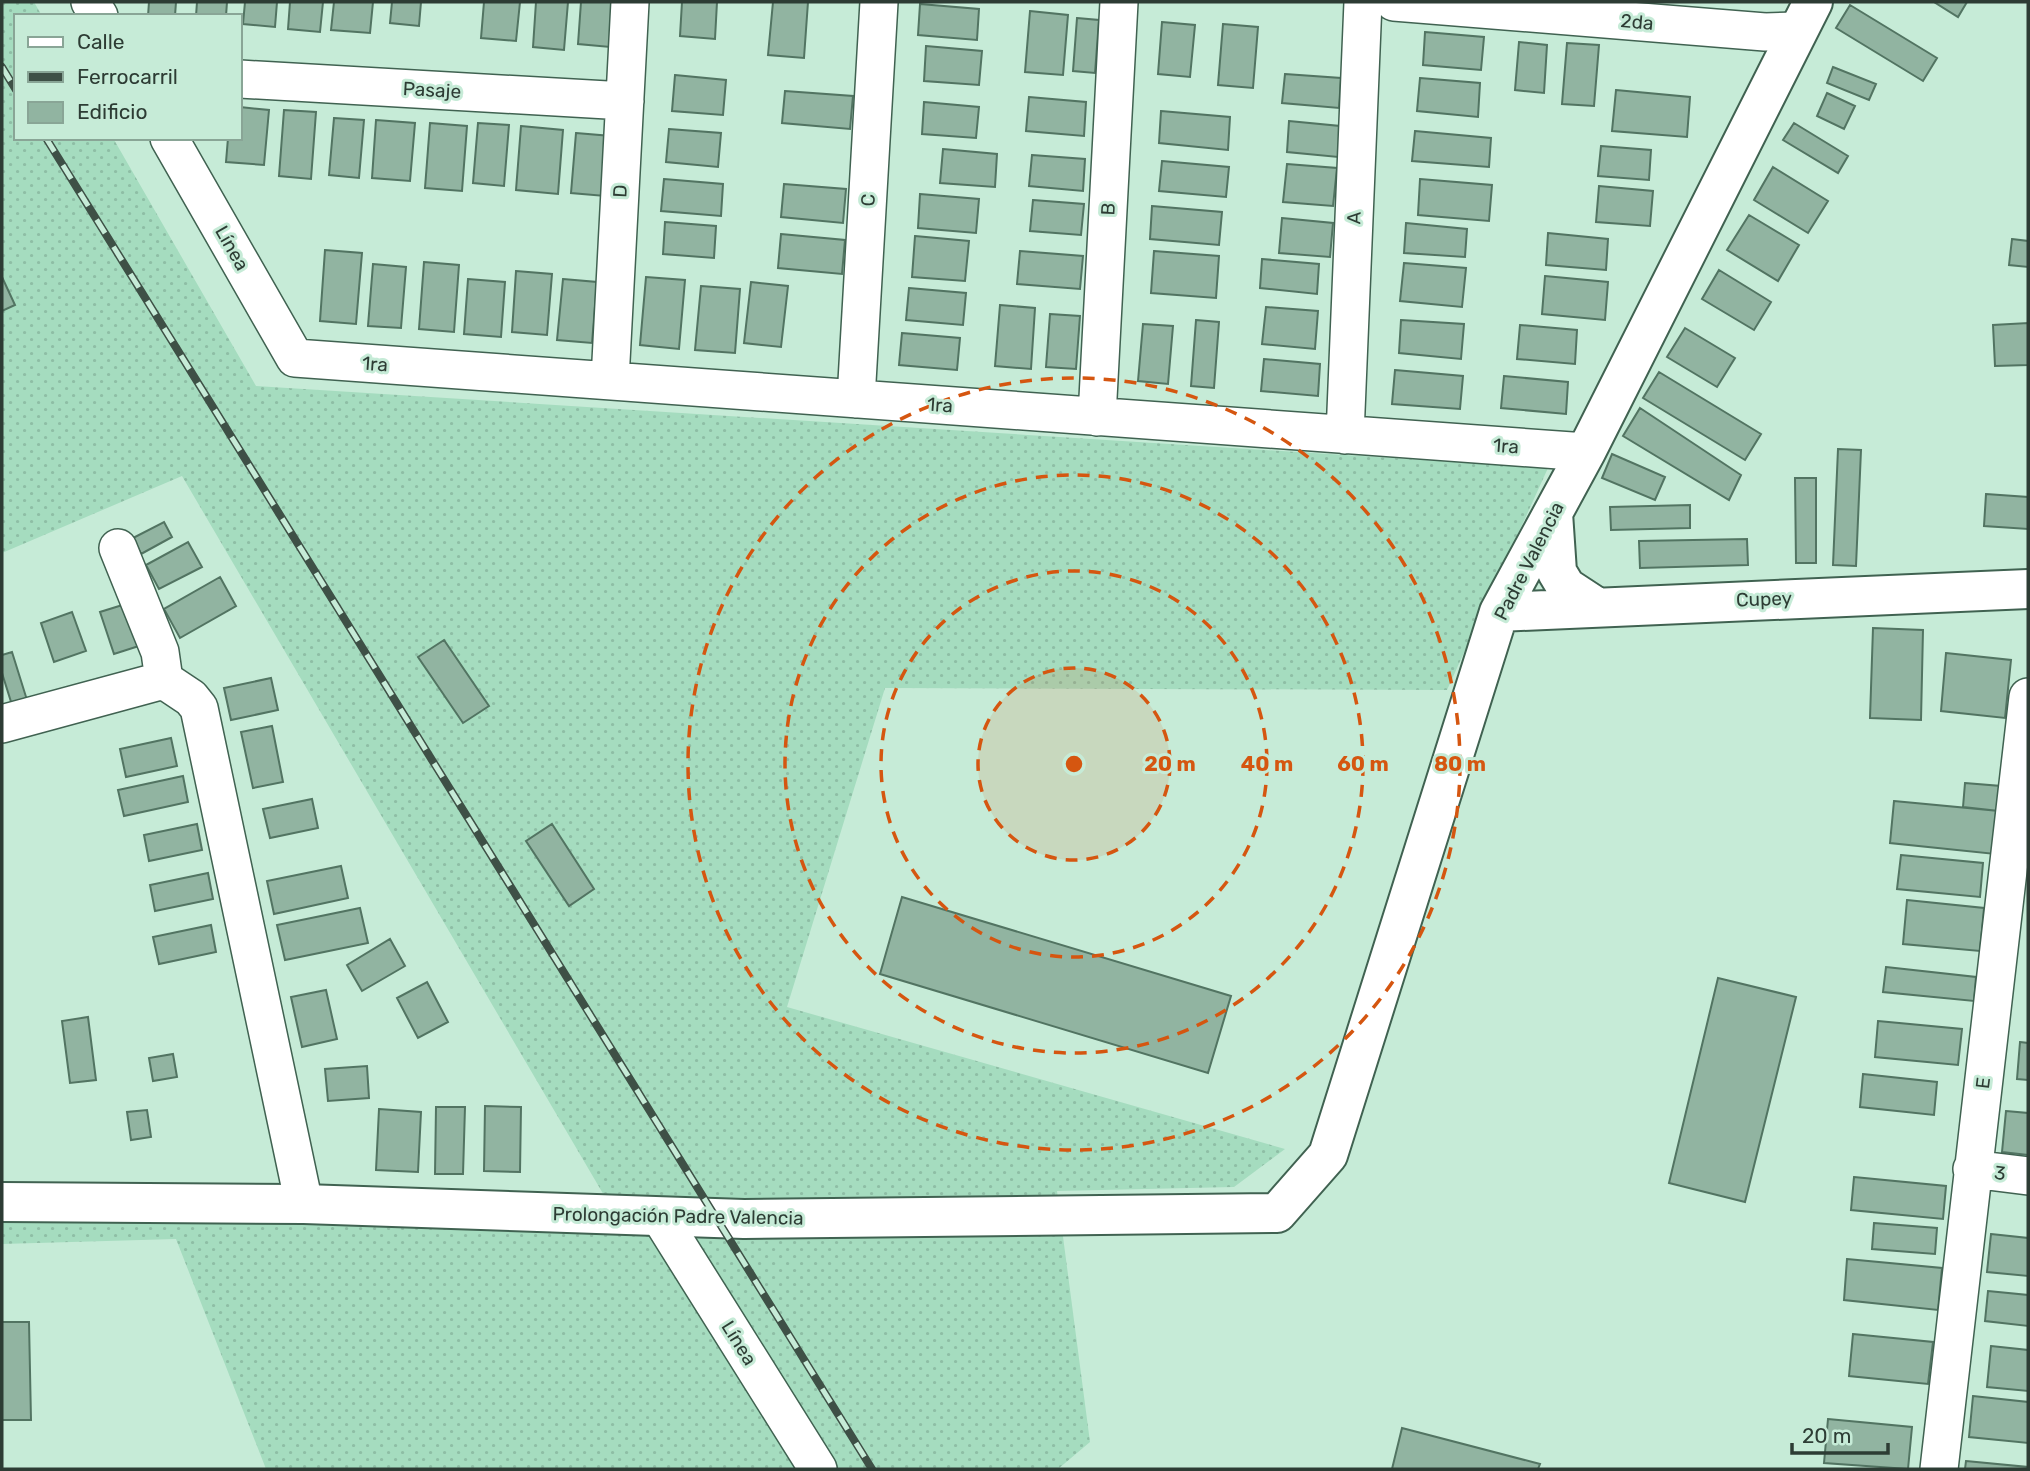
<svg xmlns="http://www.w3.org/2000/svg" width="2030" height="1471" font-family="Rubik,sans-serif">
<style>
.grass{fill:url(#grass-dots)}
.building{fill:#91b4a1;stroke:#527462;stroke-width:2}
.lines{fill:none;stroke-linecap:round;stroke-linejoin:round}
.street-casing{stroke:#406251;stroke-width:40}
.secondary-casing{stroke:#406251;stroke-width:42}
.street{stroke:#fff;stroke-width:37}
.secondary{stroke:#fff;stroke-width:38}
.rail-casing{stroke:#3e5046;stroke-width:8}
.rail{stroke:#c6ebd7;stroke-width:5;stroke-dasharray:16;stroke-linecap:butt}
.ring{fill:none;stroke:#d55610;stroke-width:3.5;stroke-dasharray:12 9}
.labels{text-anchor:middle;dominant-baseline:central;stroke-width:6;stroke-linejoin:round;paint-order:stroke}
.street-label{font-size:19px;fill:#2d3c34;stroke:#c6ebd7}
.centre{fill:#d55610;stroke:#c6ebd7;stroke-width:3.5}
.ring-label{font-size:21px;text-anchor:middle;font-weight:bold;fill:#d55610;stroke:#c6ebd7;stroke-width:6;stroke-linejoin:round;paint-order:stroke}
</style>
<defs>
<pattern id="grass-dots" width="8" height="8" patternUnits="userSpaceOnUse" patternTransform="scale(1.75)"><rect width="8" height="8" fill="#a5dcbf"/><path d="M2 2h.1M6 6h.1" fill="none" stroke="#8ebea5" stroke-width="1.8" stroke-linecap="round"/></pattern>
</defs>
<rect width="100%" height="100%" fill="#c6ebd7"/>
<path class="grass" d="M 2,2 L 34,2 L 42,16 L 16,16 L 16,138 L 113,138 L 256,386 L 1548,468 L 1447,690 L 885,688 L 787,1007 L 1285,1149 L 1234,1187 L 1057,1191 L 1090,1442 L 1058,1469 L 266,1469 L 176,1239 L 2,1244 L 2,1195 L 605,1197 L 182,476 L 2,553 Z"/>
<path class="building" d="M 142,2 L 176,2 L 175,16 L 148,16 L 149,2 Z
M 197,2 L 227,2 L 226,16 L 196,16 Z
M 245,2 L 277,2 L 275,27 L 243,24 Z
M 290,2 L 323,2 L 320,32 L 288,29 Z
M 334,2 L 373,2 L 370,33 L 331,30 Z
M 392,2 L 421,2 L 419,26 L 390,23 Z
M 484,2 L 520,2 L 516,41 L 481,38 Z
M 536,2 L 568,2 L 564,50 L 533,47 Z
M 581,2 L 613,2 L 610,47 L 578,44 Z
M 682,2 L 717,2 L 715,39 L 680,36 Z
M 773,2 L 808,2 L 804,58 L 768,55 Z
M 1934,2 L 1967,2 L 1958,17 Z
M 920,4 L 979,9 L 977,40 L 918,35 Z
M 1850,5 L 1937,58 L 1923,81 L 1836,28 Z
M 1030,11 L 1068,15 L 1063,75 L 1025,72 Z
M 1077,18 L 1099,20 L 1095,73 L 1073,71 Z
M 1162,22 L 1195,25 L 1190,77 L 1158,74 Z
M 1223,24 L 1258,27 L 1253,88 L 1218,85 Z
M 1425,32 L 1484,37 L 1481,70 L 1423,65 Z
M 1519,42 L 1547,45 L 1544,93 L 1515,90 Z
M 1567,43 L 1599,45 L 1594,106 L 1562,104 Z
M 926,46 L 982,51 L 979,85 L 924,81 Z
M 1833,67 L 1876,84 L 1869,100 L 1827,83 Z
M 1285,74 L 1341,78 L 1339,108 L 1282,103 Z
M 675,75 L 726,80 L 723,115 L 672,111 Z
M 1420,78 L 1480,83 L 1478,117 L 1417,111 Z
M 1616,90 L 1690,97 L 1687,137 L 1612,131 Z
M 785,91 L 853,96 L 850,129 L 782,123 Z
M 1827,93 L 1855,106 L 1844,129 L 1817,116 Z
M 1029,97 L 1086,102 L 1084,136 L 1026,131 Z
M 924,102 L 979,107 L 976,138 L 922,134 Z
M 240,107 L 269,110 L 264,165 L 226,162 L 228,138 L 240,138 Z
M 284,110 L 316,112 L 311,179 L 279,176 Z
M 1161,111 L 1230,117 L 1228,150 L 1159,143 Z
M 334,118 L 364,120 L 359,178 L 329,175 Z
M 376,120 L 415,123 L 410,181 L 372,178 Z
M 1289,121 L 1340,126 L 1338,157 L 1287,152 Z
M 430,123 L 467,126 L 462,191 L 425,188 Z
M 478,123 L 509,125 L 504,186 L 473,183 Z
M 1794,123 L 1848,156 L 1838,173 L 1783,140 Z
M 521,126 L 563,130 L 558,194 L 516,190 Z
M 669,129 L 721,133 L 718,167 L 666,162 Z
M 1415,131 L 1491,138 L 1489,167 L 1412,161 Z
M 576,133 L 611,136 L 605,196 L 571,193 Z
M 1601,146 L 1651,150 L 1649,180 L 1598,176 Z
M 943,149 L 997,154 L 995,187 L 940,183 Z
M 1032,155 L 1085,159 L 1083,191 L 1029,186 Z
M 1162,161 L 1229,167 L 1226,197 L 1159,191 Z
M 1287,164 L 1337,168 L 1333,206 L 1283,202 Z
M 1773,167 L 1828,201 L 1808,233 L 1754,200 Z
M 664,179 L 723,184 L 721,216 L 661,211 Z
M 1420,179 L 1492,185 L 1489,221 L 1418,215 Z
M 784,184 L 846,189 L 843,223 L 781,217 Z
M 1599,186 L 1653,191 L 1650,226 L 1596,222 Z
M 920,194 L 979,199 L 976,233 L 918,228 Z
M 1033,200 L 1084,204 L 1081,235 L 1030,231 Z
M 1152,206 L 1222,212 L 1219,245 L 1150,239 Z
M 1749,215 L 1799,245 L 1778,281 L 1727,250 Z
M 1282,218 L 1333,223 L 1330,257 L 1279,253 Z
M 665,222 L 716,226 L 714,258 L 663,254 Z
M 1406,223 L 1467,229 L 1465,257 L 1404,253 Z
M 1548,233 L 1608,239 L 1606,270 L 1546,265 Z
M 781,234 L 845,240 L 842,274 L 778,268 Z
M 915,236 L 969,241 L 965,281 L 912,277 Z
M 2012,239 L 2028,241 L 2028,267 L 2009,265 Z
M 325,250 L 362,253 L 356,324 L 320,321 Z
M 1020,251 L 1083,256 L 1080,289 L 1017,284 Z
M 1154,251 L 1219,256 L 1216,298 L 1151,293 Z
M 1262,259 L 1319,264 L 1317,294 L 1260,288 Z
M 424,262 L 459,265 L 454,332 L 419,329 Z
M 1404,263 L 1466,268 L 1462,307 L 1400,301 Z
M 373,264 L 406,267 L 401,328 L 368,326 Z
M 1719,270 L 1771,302 L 1754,330 L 1702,299 Z
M 516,271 L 552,274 L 547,335 L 512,332 Z
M 1545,276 L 1608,282 L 1605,320 L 1542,314 Z
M 2,277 L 15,305 L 2,311 Z
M 646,277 L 685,280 L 679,349 L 640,345 Z
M 468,279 L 505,282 L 501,337 L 464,334 Z
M 563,279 L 597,282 L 592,343 L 557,340 Z
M 751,282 L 788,286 L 781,347 L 744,343 Z
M 701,286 L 740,289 L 735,353 L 695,350 Z
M 909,288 L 966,293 L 963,325 L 906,320 Z
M 1000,305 L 1035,308 L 1031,369 L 995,366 Z
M 1266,307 L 1318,311 L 1315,349 L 1262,344 Z
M 1050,314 L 1080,316 L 1076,369 L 1046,367 Z
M 1196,320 L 1219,322 L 1214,388 L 1191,386 Z
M 1401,320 L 1464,324 L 1461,359 L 1399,353 Z
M 2028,323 L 2028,365 L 1995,366 L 1993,325 Z
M 1143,324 L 1173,326 L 1168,384 L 1138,381 Z
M 1520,325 L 1577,330 L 1575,364 L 1517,359 Z
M 1685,328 L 1735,358 L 1717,387 L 1667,357 Z
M 902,333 L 960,338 L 957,370 L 899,365 Z
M 1264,359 L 1320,364 L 1318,396 L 1261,391 Z
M 1395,370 L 1463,376 L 1460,409 L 1392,404 Z
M 1659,372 L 1761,434 L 1745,460 L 1643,398 Z
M 1504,376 L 1568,382 L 1566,414 L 1501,408 Z
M 1640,408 L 1741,475 L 1729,500 L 1623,436 Z
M 1838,449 L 1861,450 L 1856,566 L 1833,565 Z
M 1612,454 L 1665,477 L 1655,500 L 1602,478 Z
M 1795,478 L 1816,478 L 1816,563 L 1796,563 Z
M 1986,494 L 2028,497 L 2028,529 L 1984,526 Z
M 1690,505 L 1690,528 L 1611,530 L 1610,507 Z
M 164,522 L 172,537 L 141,554 L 133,538 Z
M 1747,539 L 1748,565 L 1640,568 L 1639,541 Z
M 188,542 L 202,567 L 159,589 L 146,565 Z
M 220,577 L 236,606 L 180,638 L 164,609 Z
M 132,602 L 145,644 L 114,654 L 100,612 Z
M 72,612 L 86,651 L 54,662 L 41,623 Z
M 1873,628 L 1923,630 L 1921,720 L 1870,718 Z
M 444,640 L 489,706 L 463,723 L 418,657 Z
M 12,652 L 27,700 L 12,705 L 2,673 L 2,655 Z
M 1946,653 L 2011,660 L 2005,718 L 1941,711 Z
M 271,678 L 278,710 L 231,720 L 224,688 Z
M 272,726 L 283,782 L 253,788 L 241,732 Z
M 171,738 L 177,766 L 126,777 L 120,749 Z
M 183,776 L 188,802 L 124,816 L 118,790 Z
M 1965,783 L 2001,786 L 1999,811 L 1963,807 Z
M 312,799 L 318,828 L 270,838 L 263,809 Z
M 1894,801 L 1999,811 L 1995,854 L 1890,843 Z
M 197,824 L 202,850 L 149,861 L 144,835 Z
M 552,824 L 594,889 L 569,906 L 526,841 Z
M 1901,855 L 1983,863 L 1980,897 L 1897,889 Z
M 341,866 L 348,898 L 274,914 L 267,881 Z
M 208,873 L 213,899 L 155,911 L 150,885 Z
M 902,897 L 1231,996 L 1208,1073 L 880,974 Z
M 1907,900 L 1984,908 L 1980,951 L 1903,944 Z
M 360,908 L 368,943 L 285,960 L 277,925 Z
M 211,925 L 216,952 L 159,964 L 153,937 Z
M 390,939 L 405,966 L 362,991 L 347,965 Z
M 1886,967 L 1976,977 L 1974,1001 L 1883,992 Z
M 1718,978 L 1796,997 L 1745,1202 L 1669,1183 Z
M 427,982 L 448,1022 L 418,1038 L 397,998 Z
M 326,990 L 337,1039 L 302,1047 L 291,997 Z
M 88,1017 L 96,1080 L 70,1083 L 62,1021 Z
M 1878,1021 L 1962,1029 L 1958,1065 L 1875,1057 Z
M 2020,1042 L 2028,1043 L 2028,1080 L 2017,1079 Z
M 173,1054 L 177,1077 L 153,1081 L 149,1058 Z
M 367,1066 L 369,1098 L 328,1101 L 325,1069 Z
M 1863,1074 L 1937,1082 L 1934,1115 L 1860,1107 Z
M 485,1106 L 521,1107 L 520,1172 L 484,1171 Z
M 436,1107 L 465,1107 L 463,1174 L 435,1174 Z
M 379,1109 L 421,1112 L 418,1172 L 376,1170 Z
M 147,1110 L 151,1137 L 131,1140 L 127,1112 Z
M 2006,1111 L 2028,1113 L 2028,1155 L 2002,1152 Z
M 1854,1177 L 1946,1186 L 1943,1219 L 1851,1210 Z
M 1874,1223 L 1937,1228 L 1935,1254 L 1872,1249 Z
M 1991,1234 L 2028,1238 L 2028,1276 L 1987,1272 Z
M 1847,1259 L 1942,1268 L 1938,1310 L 1844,1300 Z
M 1988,1291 L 2028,1295 L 2028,1326 L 1985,1321 Z
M 2,1322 L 29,1322 L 31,1420 L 2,1420 Z
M 1853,1334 L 1933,1342 L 1928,1384 L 1849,1376 Z
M 1991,1346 L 2028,1350 L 2028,1391 L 1987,1387 Z
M 1973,1396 L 2028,1402 L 2028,1443 L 1969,1437 Z
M 1828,1419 L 1912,1427 L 1908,1469 L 1824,1463 Z
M 1402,1428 L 1540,1464 L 1538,1469 L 1392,1469 Z
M 1966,1461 L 2028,1467 L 2028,1469 L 1965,1469 Z"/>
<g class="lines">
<defs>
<path id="street" d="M 90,2 L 99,16
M 1394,2 L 1765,32 L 1796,31
M 240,79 L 625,101
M 169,138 L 295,358 L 1586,452
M 610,380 L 630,2
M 856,399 L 879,2
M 1097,417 L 1119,2
M 1345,435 L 1363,2
M 118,548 L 160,652 L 164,680
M 2,724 L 164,680 L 191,698 L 199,708 L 304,1204
M 1972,1169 L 2028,1176
M 660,1217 L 818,1469
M 1939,1469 L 2028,697"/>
<path id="secondary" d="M 1553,513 L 1557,572 L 1566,587 L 1595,606
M 1499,612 L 2028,589
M 2,1202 L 304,1204 L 744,1219 L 1277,1213 L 1328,1155 L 1499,612 L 1586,452 L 1813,2"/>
</defs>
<use href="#street" class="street-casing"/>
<use href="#secondary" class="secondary-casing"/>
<use href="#street" class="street"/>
<use href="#secondary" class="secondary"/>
<defs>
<path id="rail" d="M 2,67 L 16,90
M 46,138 L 872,1469"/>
</defs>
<use href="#rail" class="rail-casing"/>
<use href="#rail" class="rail"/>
</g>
<circle cx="1074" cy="764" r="96" fill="#d55610" fill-opacity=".12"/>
<g class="ring">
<circle cx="1074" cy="764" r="96"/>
<circle cx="1074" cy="764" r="193"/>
<circle cx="1074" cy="764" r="289"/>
<circle cx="1074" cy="764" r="386"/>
</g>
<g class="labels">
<g class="street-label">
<text transform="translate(1637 22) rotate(5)">2da</text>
<text transform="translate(432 90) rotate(3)">Pasaje</text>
<text transform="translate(620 191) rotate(-87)">D</text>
<text transform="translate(868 200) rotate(-87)">C</text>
<text transform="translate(1108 209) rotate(-87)">B</text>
<text transform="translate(1354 218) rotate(-88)">A</text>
<text transform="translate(232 248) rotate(60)">Línea</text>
<text transform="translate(375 364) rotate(4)">1ra</text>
<text transform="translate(940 405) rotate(4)">1ra</text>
<text transform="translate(1506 446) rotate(4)">1ra</text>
<text transform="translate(1529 561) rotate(-63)">Padre Valencia</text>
<text transform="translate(1764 599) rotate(-2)">Cupey</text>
<text transform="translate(1983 1083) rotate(-83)">E</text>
<text transform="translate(2000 1173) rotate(7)">3</text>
<text transform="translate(678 1216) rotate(1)">Prolongación Padre Valencia</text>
<text transform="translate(739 1343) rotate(58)">Línea</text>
</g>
</g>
<circle cx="1074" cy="764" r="10" class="centre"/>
<g class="ring-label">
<text x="1170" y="771">20 m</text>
<text x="1267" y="771">40 m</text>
<text x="1363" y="771">60 m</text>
<text x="1460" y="771">80 m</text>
</g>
<rect width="2030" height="1471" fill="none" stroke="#2d3c34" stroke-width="7"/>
<rect x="14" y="14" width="228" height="126" fill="#c6ebd7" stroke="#89a596" stroke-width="2"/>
<rect x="28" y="37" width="35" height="10" fill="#ffffff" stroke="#89a596" stroke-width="2"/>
<text x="77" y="49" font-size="21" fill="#2d3c34">Calle</text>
<rect x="28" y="72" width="35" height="10" fill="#3e5046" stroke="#89a596" stroke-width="2"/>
<text x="77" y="84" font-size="21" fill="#2d3c34">Ferrocarril</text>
<rect x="28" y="102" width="35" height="21" fill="#91b4a1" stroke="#89a596" stroke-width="2"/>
<text x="77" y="119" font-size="21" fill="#2d3c34">Edificio</text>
<path d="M1792 1443v10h96v-10" fill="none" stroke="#2d3c34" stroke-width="3.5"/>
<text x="1802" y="1443" font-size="21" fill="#2d3c34" stroke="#c6ebd7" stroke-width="5" paint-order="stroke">20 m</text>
</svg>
